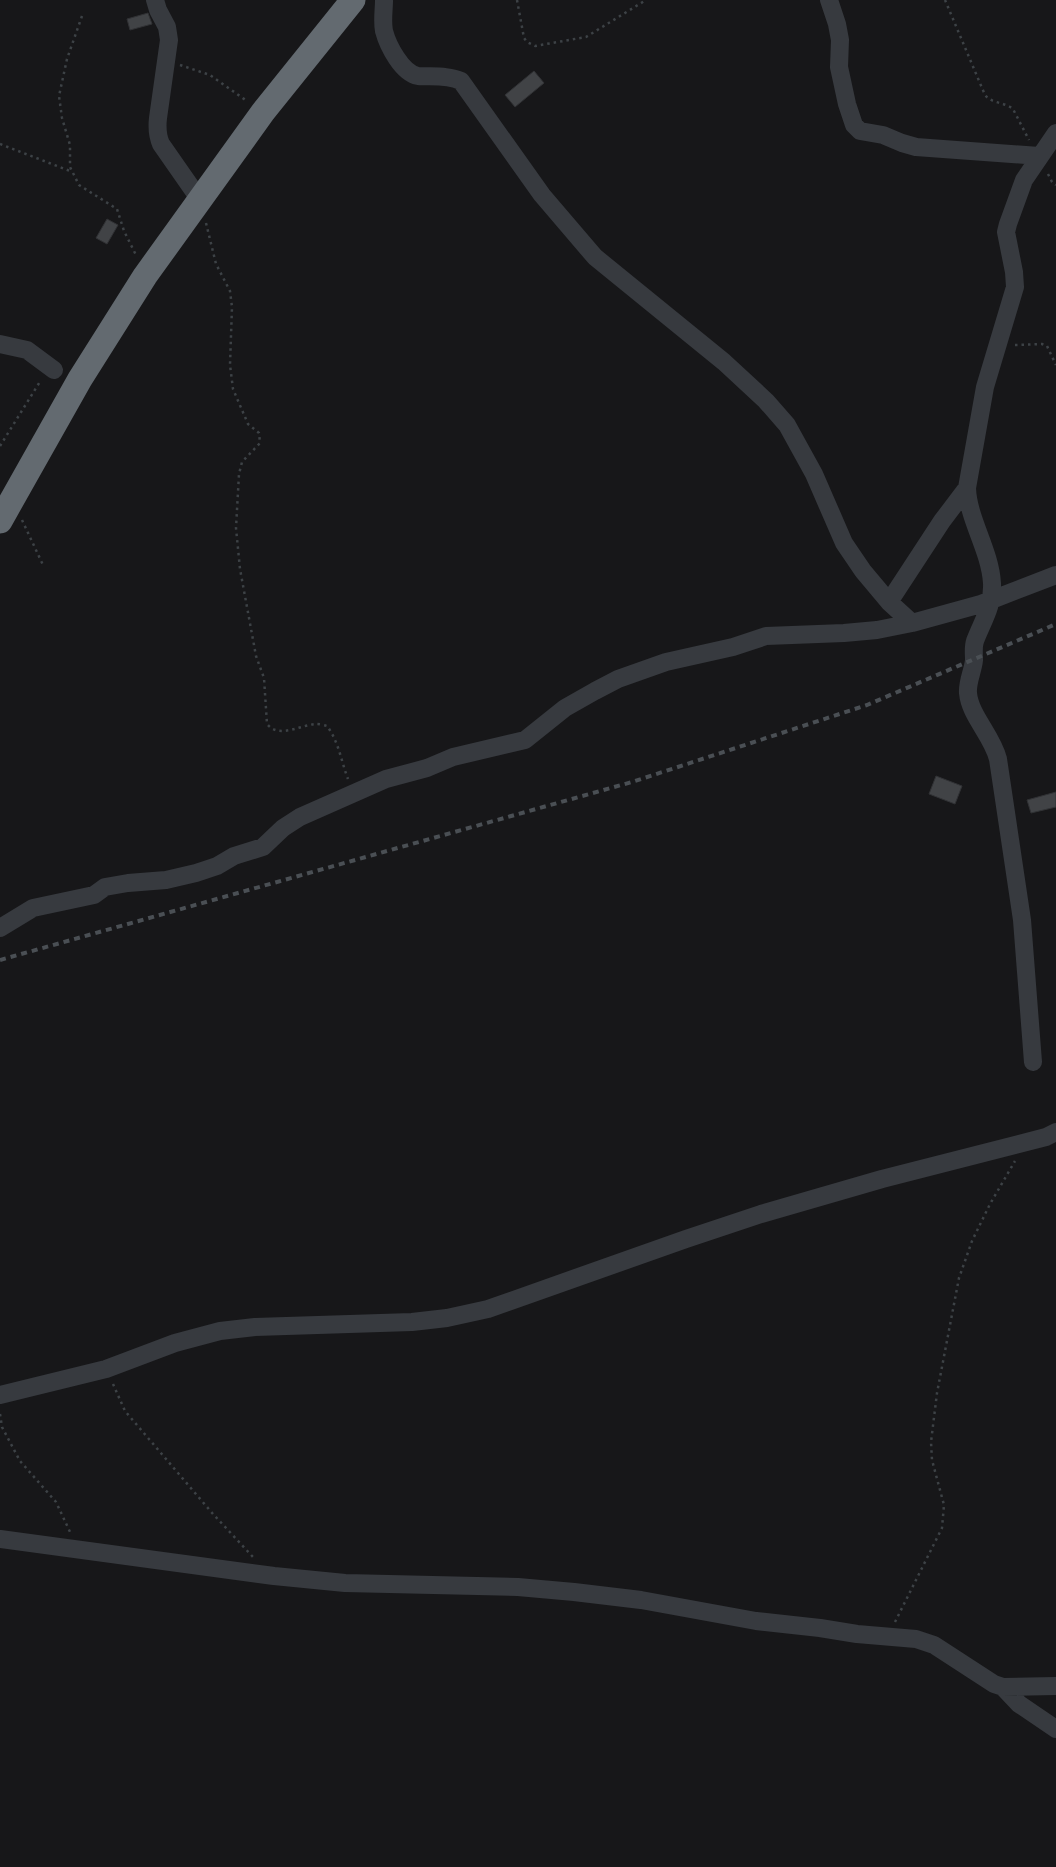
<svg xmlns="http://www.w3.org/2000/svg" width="1056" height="1867" font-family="'Source Sans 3',sans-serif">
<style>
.building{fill:#414346;stroke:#313235}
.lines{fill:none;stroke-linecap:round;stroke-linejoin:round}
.path{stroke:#3d4246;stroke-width:2.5;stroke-dasharray:2.5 4;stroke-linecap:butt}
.minor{stroke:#373a3f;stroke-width:18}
.highway{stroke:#636a70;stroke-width:25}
.rail{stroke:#4a4f54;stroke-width:4;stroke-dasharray:6 5;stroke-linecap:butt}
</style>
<rect width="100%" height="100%" fill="#171719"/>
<path class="building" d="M 148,13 L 152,24 L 130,30 L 127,19 Z
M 534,71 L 544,83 L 515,107 L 505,95 Z
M 107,219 L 118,225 L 107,244 L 96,238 Z
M 936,776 L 962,786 L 955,804 L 929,794 Z
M 1056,792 L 1056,807 L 1031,813 L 1027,800 Z"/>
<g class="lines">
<path class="path" d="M 517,0 L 524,38 L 527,42 L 535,46 L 586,37 L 646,0
M 945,0 L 985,95 C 992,104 1005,102 1013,109 L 1029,140
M 82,16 L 67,59 L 59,96 L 62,118 L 70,145 L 70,167 L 79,185 L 117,209 L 124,231 L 136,255
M 180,65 L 210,75 L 247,101
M 0,144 L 70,171
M 1048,174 L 1052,182 L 1056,185
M 206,223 L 216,264 L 230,291 L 232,307 L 230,365 L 233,389 L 248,424 L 259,433 L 260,443 L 242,462 L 239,474 L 236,528 L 240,569 L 256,656 L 264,678 L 267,724 C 279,739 300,725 316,724 C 319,724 324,725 327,726 C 339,742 341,761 348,779
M 1015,345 L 1042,344 L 1047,346 L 1056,365
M 0,446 L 41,380
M 22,520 L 43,565
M 113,1384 L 125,1411 L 213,1514 L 253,1557
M 0,1414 L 2,1427 L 20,1461 L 56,1502 L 71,1534
M 895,1622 L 942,1528 L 944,1505 L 932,1460 L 931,1442 L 937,1393 L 959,1278 L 972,1241 L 990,1204 L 1015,1161"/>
<path class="minor" d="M 155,0 L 158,10 L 167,27 L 169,40 L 158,118 C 157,127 157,135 161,144 L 200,200
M 384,0 C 384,10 382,21 384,31 C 388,46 402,73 418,76 C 432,77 448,75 461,81 L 542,195 L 595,257 L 724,362 L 766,401 L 787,425 L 814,474 L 844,543 L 863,571 L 889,602 L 912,623
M 829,0 L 837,24 L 840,40 L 839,67 L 847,104 L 854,125 L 860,131 L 883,135 L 902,143 L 916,147 L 1039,156
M 0,344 L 27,350 L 54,370
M 889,602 L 942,521 L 967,488
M 0,928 L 33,908 L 94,895 L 105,887 L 128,883 L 166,880 L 196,873 L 217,866 L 234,856 L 263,847 L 283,828 L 300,817 L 386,779 L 427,768 L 453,757 L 525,740 L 565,708 L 595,691 L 618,679 L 666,662 L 733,647 L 766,636 L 844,633 L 877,630 L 912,623 L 981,604 L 1056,575
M 1033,1062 L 1022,920 L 998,759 C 992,735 970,716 968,693 C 967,682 973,671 974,660 C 974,653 973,647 975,641 C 983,620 993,607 992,583 C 990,550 968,519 967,488 L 985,387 L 1015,287 L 1014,272 L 1006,232 L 1008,224 L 1024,180 L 1056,133
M 0,1395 L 106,1369 L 175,1343 L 220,1331 L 255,1327 L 412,1322 L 447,1318 L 488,1309 L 686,1239 L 761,1214 L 882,1179 L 1046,1137 L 1056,1132
M 0,1539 L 274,1576 L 345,1583 L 518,1587 L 574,1592 L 641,1600 L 756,1621 L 820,1628 L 857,1634 L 916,1639 L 934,1645 L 994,1684 L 1003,1687 L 1056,1686
M 1003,1687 L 1019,1704 L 1056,1729"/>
<path class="highway" d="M 0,521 L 80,379 L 145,276 L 263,112 L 353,0"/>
<path class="rail" d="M 0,960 L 632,782 L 867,705 L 1056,624"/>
</g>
</svg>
